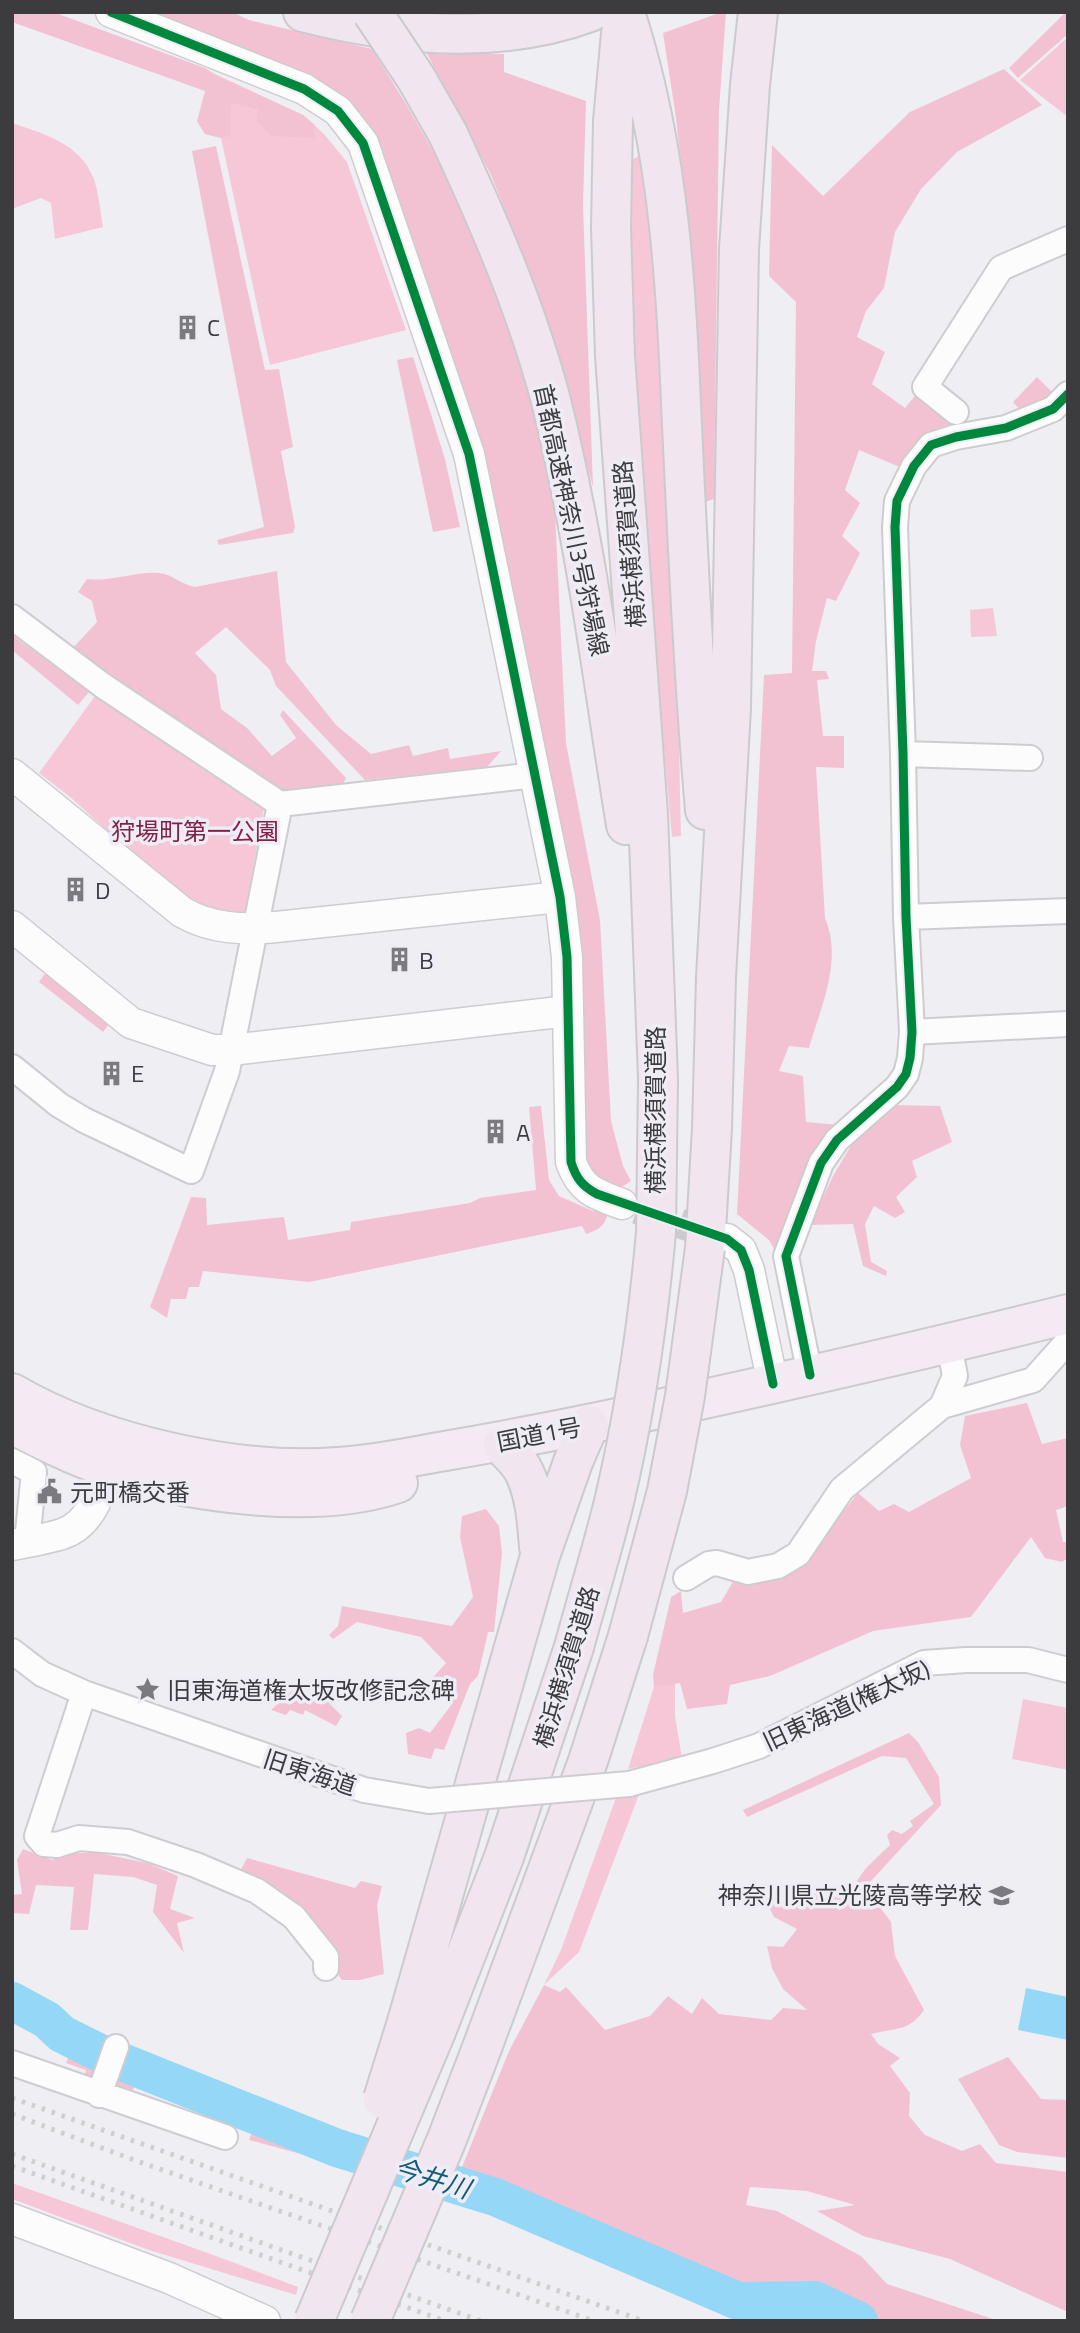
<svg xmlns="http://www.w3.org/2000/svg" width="1080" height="2333" font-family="'Titillium Web','Noto Sans JP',sans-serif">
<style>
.green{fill:#f6c8d7}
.forest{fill:#f3c2d2}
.water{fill:#95d7f6}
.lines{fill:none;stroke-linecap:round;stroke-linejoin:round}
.river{stroke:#95d7f6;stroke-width:38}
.tertiary-tunnel{stroke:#cbcacf;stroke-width:30;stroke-dasharray:30 15;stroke-linecap:butt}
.minor-casing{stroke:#ceccd0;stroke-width:28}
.tertiary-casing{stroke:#ceccd0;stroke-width:33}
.trunk-casing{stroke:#cbcacd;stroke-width:42}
.motorway-casing{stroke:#cbcacd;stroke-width:42}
.minor{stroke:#fdfcfd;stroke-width:24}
.tertiary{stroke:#fdfcfd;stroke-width:30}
.trunk{stroke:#f3eaf3;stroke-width:38}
.motorway{stroke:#f1e5f0;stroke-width:38}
.rail{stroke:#d0cfd0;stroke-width:5;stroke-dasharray:3.5 7;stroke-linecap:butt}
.minor-bridge-casing{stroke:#ceccd0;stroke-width:28;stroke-linecap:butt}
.motorway-bridge-casing{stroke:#cbcacd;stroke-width:42;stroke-linecap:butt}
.minor-bridge{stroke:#fdfcfd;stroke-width:24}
.motorway-bridge{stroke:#f1e5f0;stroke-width:38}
.cycleway-casing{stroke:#eeecf5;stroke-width:13}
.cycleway{stroke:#00873e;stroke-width:9}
.labels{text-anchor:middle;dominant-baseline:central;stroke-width:7;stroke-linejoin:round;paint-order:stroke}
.poi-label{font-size:24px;fill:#3c3c3f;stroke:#eeecf5;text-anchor:start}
.street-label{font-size:24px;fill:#3c3c3f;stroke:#eeecf5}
.park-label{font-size:24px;fill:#832047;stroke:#eeecf5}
.water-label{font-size:26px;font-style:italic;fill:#115c79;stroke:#eeecf5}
</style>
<rect width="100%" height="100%" fill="#efeef3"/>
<path class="green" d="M 1068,37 L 1068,117 L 1020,80 Z
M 215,74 L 303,115 L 324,134 L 347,162 L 406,330 L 270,365 L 221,138 L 205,134 L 197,121 Z
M 12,123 C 44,134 79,143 93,177 C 99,192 100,211 103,227 L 55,239 L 51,203 L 41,198 L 12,209 Z
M 639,156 L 661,319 L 674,522 L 681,836 L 672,837 L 641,492 L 630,316 L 627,162 Z
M 993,608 L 997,636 L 971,637 L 970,610 Z
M 98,692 L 264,808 L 245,913 L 239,918 L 185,900 L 70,797 L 39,773 Z
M 675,1683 L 675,1716 L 682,1758 L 628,1769 L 654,1687 Z
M 1023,1699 L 1068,1708 L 1068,1770 L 1012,1759 Z
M 640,1792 L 579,1952 L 544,1985 L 561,1950 L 617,1795 Z
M 12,2183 L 216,2256 L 298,2287 L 296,2295 L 149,2250 L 12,2199 Z"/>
<path class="forest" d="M 12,12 L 53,12 L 205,68 L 219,77 L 303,115 L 315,125 L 314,138 L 271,136 L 256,120 L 258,110 L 231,103 L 230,136 L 221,138 L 205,134 L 197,121 L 205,91 L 12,22 Z
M 143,12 L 232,12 L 249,20 L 372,49 L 406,104 L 447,175 L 492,277 L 535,409 L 555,513 L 566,743 L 600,920 L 611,1121 L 623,1166 L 631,1181 L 617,1190 L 583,1170 L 568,896 L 378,147 Z
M 722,12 L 726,12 L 719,110 L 714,499 L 705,502 L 693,264 L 675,111 L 663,33 Z
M 1066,12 L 1068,12 L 1068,34 L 1018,78 L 1009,68 Z
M 424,48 L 456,53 L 504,54 L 504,72 L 586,101 L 583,205 L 593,487 L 537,290 L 491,175 Z
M 1004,69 L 1042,105 L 957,152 L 921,189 L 895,232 L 884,288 L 866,311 L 857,337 L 885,352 L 872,384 L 905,408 L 918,392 L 959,426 L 909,454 L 900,467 L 859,450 L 845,490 L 860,503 L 842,536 L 860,553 L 836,601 L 827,598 L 816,641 L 812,671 L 826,671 L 829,679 L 817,680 L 823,736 L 844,736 L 844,768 L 816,767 L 825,918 C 843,961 821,1006 809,1048 L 789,1046 L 779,1071 L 803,1076 L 806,1122 L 840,1125 L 777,1254 L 769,1240 L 737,1214 L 764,675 L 792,673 L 796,302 L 769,276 L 772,145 L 823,196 L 910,112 Z
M 216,146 L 265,370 L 279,369 L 293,447 L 281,451 L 295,527 L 293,533 L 219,545 L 217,540 L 264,527 L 192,151 Z
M 413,357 L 445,459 L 460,527 L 433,532 L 397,360 Z
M 1037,377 L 1054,394 L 1023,413 L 1013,402 Z
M 277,571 L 286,662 L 336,725 L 371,754 L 409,745 L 413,756 L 448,748 L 450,759 L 501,751 L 487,767 L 365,780 L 276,686 L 270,670 L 226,627 L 195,653 L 216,675 L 221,709 L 247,728 L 272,756 L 296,738 L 280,715 L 283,710 L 346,778 L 343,784 L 284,793 L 102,674 L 72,649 L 97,622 L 92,601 L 78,592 L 87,579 C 112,582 136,571 159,573 C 172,574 182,585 195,587 Z
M 12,635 L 89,692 L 78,705 L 12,650 Z
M 47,971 L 109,1024 L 103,1032 L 39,982 Z
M 891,1105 L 940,1106 L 952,1142 L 912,1161 L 917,1177 L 896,1197 L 905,1212 L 895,1218 L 874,1206 L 865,1224 L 871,1262 L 887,1271 L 886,1276 L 863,1266 L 853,1224 L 810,1225 L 833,1176 L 858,1134 Z
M 541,1106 L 549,1180 L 559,1196 L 593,1211 L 609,1208 C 606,1224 602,1229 586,1234 L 582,1226 L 309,1282 L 203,1271 L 199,1287 L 189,1287 L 186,1299 L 171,1299 L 167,1318 L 150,1307 L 191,1197 L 206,1198 L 207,1225 L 284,1217 L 288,1240 L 350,1230 L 351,1222 L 470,1203 L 480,1198 L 536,1190 L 529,1107 Z
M 1027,1403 L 1042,1444 L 1068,1438 L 1068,1506 L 1056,1510 L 1063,1542 L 1068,1542 L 1068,1558 L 1062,1562 L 1045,1558 L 1031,1537 L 971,1617 L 873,1631 L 770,1676 L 730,1685 L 727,1704 L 687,1709 L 680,1683 L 654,1687 L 653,1675 L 671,1597 L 681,1591 L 683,1613 L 721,1602 L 734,1580 L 795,1572 L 858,1493 L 879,1511 L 894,1504 L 909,1512 L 971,1478 L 960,1445 L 965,1416 Z
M 486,1509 L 499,1526 L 502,1553 L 494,1632 L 488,1632 L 478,1676 L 470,1684 L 444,1750 L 435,1748 L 431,1759 L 408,1754 L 406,1733 L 419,1728 L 430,1733 L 452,1704 L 427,1684 L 446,1663 L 421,1637 L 357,1622 L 333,1639 L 329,1635 L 338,1626 L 342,1606 L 452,1626 L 473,1597 L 460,1537 L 462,1516 Z
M 294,1689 L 304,1689 L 307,1696 L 328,1702 L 342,1716 L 336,1726 L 305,1710 L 303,1715 L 290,1710 L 286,1715 L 271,1710 Z
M 909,1733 L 918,1742 L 939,1777 L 941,1805 L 860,1893 L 875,1901 L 891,1922 L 895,1956 L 924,2010 C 909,2032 894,2028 871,2034 L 878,2044 L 900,2058 L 890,2066 L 910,2093 L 909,2116 L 925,2135 L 962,2151 L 980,2144 L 996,2163 L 1068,2172 L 1068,2312 L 950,2259 L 863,2236 L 817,2211 L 855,2205 L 807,2191 L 750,2187 L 746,2205 L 777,2211 L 861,2256 L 887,2284 L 999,2321 L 782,2321 L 449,2199 L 509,2051 L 544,1985 L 560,1992 L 566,1987 L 605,2030 L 650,2016 L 668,1996 L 692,2014 L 702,1998 L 719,2014 L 771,2020 L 783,2008 L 807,2010 L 783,1989 L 772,1968 L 767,1946 L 783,1947 L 797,1929 L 774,1917 L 767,1903 L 783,1887 L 808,1890 L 827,1900 L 849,1892 L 866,1868 L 890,1845 L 887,1835 L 892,1830 L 902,1834 L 913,1826 L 910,1821 L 934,1804 L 906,1758 L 882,1756 L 747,1817 L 743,1810 Z
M 23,1849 L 52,1860 L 72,1853 L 99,1853 L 147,1863 L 178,1876 L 170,1909 L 195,1918 L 177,1923 L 184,1953 L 153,1912 L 157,1885 L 133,1877 L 94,1874 L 88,1930 L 70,1930 L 74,1887 L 36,1885 L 29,1914 L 12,1913 L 12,1895 L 22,1894 L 17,1860 Z
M 247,1858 L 355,1888 L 361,1881 L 382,1886 L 377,1905 L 384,1974 L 360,1980 L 342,1980 C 318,1949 308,1902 270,1884 C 260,1880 248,1878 238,1875 Z
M 88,2044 L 345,2145 L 338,2164 L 249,2140 L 252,2132 L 217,2114 L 182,2106 L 184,2098 L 136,2083 L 128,2100 L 83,2084 L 86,2070 L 66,2063 L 73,2047 Z
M 1008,2057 L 1041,2099 L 1068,2100 L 1068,2158 L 1017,2152 L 999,2145 L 958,2079 Z"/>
<path class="water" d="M 1026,1988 L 1068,1997 L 1068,2040 L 1018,2030 Z"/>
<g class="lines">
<path class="river" d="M 12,2001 L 47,2020 L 62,2034 L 102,2054 L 337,2148 L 495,2197 L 738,2301 L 815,2300 L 859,2321"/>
<path class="tertiary-tunnel" d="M 637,1209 L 726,1239"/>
<defs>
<path id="minor" d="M 956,412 L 925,387 L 1001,268 L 1068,239
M 12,617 L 102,685 L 280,804 L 535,775
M 903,754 L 1030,758
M 906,917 L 1068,911
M 912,1032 L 1068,1024
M 12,1067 L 59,1105 L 84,1120 L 191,1171 L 227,1071 L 280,804
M 810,1375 L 786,1256 L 821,1163 L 837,1140 L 897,1087 L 906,1074 L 910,1058 L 912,1032 L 906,917 L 903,754 L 895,527 L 897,501 L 914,466 L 931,445 L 956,437 L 1006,428 L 1053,409 L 1068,394
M 942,1406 L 1033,1380 L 1068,1341
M 12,1461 L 34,1472 L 27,1542
M 686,1578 L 709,1564 L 717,1563 L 748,1572 L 778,1566 L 798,1554 L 842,1489 L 942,1406 L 955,1376 L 949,1344
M 12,1651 L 42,1674 L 84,1693 L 364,1790 L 429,1801
M 84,1693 L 37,1836 L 44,1844 L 57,1845 L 79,1838 L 128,1842 L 196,1865 L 257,1891 L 294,1917 L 326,1957 L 326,1968
M 629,1784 L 713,1761 L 759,1746 L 924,1663 L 966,1660 L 1028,1660 L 1068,1670
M 12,2063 L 225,2137
M 99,2095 L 116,2047"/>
<path id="tertiary" d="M 111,12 L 304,89 L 338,111 L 363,143 L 469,454 L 560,897 L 567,957 L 571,1162 C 581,1190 595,1194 622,1204
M 12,774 L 182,912 C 211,929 243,930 276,927 L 560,897
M 12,926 L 131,1023 L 212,1050 L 231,1050 L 568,1011
M 727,1239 L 741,1250 L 749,1270 L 773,1384
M 12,1545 C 28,1542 46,1539 62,1534 C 97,1523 104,1477 114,1446
M 12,2219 L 169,2278 L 265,2321"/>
<path id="trunk" d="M 12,1393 C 99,1444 237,1475 338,1467 C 374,1465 410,1457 445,1451 C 526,1437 606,1421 686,1403 C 814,1375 941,1346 1068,1314
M 12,1424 C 40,1439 69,1454 99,1464 C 181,1492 315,1512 398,1483"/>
<path id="motorway" d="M 303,12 C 396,36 498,46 590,12
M 623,12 L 613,121 L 611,228 L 615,356 L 648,814 L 658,1079 L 656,1232
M 628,22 C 670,155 676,287 682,425 C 688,553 694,682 705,810
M 448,134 C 488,220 527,309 551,401 C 586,541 603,683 626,825
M 705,1248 L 712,1128 L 716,977 L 731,708 L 739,249 L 750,85 L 758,12
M 503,1446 C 509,1453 517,1460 522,1468 C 535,1491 537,1521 539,1547
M 407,2022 L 540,1556 L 573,1462 L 589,1425
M 437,2029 L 504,1857 L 574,1647
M 483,2045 L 588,1761 L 628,1636"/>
</defs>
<use href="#minor" class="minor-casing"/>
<use href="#tertiary" class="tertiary-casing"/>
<use href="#trunk" class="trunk-casing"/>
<use href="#motorway" class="motorway-casing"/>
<use href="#minor" class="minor"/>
<use href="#tertiary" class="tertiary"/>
<use href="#trunk" class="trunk"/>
<use href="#motorway" class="motorway"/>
<path class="rail" d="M 12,2098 L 644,2321
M 12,2114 L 134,2160 L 594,2321
M 12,2154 L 481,2321
M 12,2166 L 445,2321"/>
<defs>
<path id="minor-bridge" d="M 429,1801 L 629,1784"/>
<path id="motorway-bridge" d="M 372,12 L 416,78 L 448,134
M 628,1636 L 667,1491 L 685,1396 L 705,1248
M 574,1647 C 587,1599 602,1551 614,1502 C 635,1413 648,1323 656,1232
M 383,2099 L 407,2022
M 314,2321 L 437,2029
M 370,2321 L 447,2139 L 483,2045"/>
</defs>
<use href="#minor-bridge" class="minor-bridge-casing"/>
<use href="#motorway-bridge" class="motorway-bridge-casing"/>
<use href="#minor-bridge" class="minor-bridge"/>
<use href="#motorway-bridge" class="motorway-bridge"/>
<defs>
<path id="cycleway" d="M 111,12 L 304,89 L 338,111 L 363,143 L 469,454 L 560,897 L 567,957 L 571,1162 C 576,1178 582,1186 597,1194 L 727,1239 L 741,1250 L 749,1270 L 773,1384
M 810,1375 L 786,1256 L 821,1163 L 837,1140 L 897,1087 L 906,1074 L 910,1058 L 912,1032 L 906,917 L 903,754 L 895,527 L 897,501 L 914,466 L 931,445 L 956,437 L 1006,428 L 1053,409 L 1068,394"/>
</defs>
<use href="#cycleway" class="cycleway-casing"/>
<use href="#cycleway" class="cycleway"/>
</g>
<defs>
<symbol id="building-bare" viewBox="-9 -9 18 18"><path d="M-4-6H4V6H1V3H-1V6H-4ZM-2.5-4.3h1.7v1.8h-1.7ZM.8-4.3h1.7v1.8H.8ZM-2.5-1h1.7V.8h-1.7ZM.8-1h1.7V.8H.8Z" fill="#7b7a7e" stroke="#eeecf5" stroke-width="2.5" paint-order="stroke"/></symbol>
<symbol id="civic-bare" viewBox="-9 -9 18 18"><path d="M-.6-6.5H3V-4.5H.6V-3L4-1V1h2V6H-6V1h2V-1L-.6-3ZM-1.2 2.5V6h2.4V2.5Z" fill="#7b7a7e" stroke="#eeecf5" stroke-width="2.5" paint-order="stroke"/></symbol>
<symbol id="sight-bare" viewBox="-9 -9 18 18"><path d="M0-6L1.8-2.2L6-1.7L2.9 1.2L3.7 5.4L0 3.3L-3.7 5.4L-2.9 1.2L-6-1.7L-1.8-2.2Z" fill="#7b7a7e" stroke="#eeecf5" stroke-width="2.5" paint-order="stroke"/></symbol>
<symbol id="school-bare" viewBox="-9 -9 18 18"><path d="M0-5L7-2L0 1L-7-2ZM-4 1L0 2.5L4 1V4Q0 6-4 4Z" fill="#7b7a7e" stroke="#eeecf5" stroke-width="2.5" paint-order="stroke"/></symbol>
</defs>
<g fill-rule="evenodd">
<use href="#building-bare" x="170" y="310" width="35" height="35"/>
<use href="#building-bare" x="58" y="872" width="35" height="35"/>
<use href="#building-bare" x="382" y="942" width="35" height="35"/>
<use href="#building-bare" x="94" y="1056" width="35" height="35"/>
<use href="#building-bare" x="478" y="1114" width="35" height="35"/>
<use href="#civic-bare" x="32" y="1474" width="35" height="35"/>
<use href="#sight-bare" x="130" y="1672" width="35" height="35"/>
<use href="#school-bare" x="984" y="1878" width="35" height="35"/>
</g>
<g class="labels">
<g class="poi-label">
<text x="207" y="327">C</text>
<text x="95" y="890">D</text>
<text x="419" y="960">B</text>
<text x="131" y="1073">E</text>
<text x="516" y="1132">A</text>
<text x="70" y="1492">元町橋交番</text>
<text x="167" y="1690">旧東海道権太坂改修記念碑</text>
<text x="982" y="1895" text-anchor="end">神奈川県立光陵高等学校</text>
</g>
<g class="street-label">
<text transform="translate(572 520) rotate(78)">首都高速神奈川3号狩場線</text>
<text transform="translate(629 544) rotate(-95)">横浜横須賀道路</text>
<text transform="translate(655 1110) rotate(-90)">横浜横須賀道路</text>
<text transform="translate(539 1434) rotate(-11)">国道1号</text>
<text transform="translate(566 1667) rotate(-73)">横浜横須賀道路</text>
<text transform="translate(846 1705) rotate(-25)">旧東海道(権太坂)</text>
<text transform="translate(310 1772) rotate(18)">旧東海道</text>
</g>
<g class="park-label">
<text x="195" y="831">狩場町第一公園</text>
</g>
<g class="water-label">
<text transform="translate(432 2178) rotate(17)">今井川</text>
</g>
</g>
<rect width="1080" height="2333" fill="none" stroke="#3c3c3f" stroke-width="28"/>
</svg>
